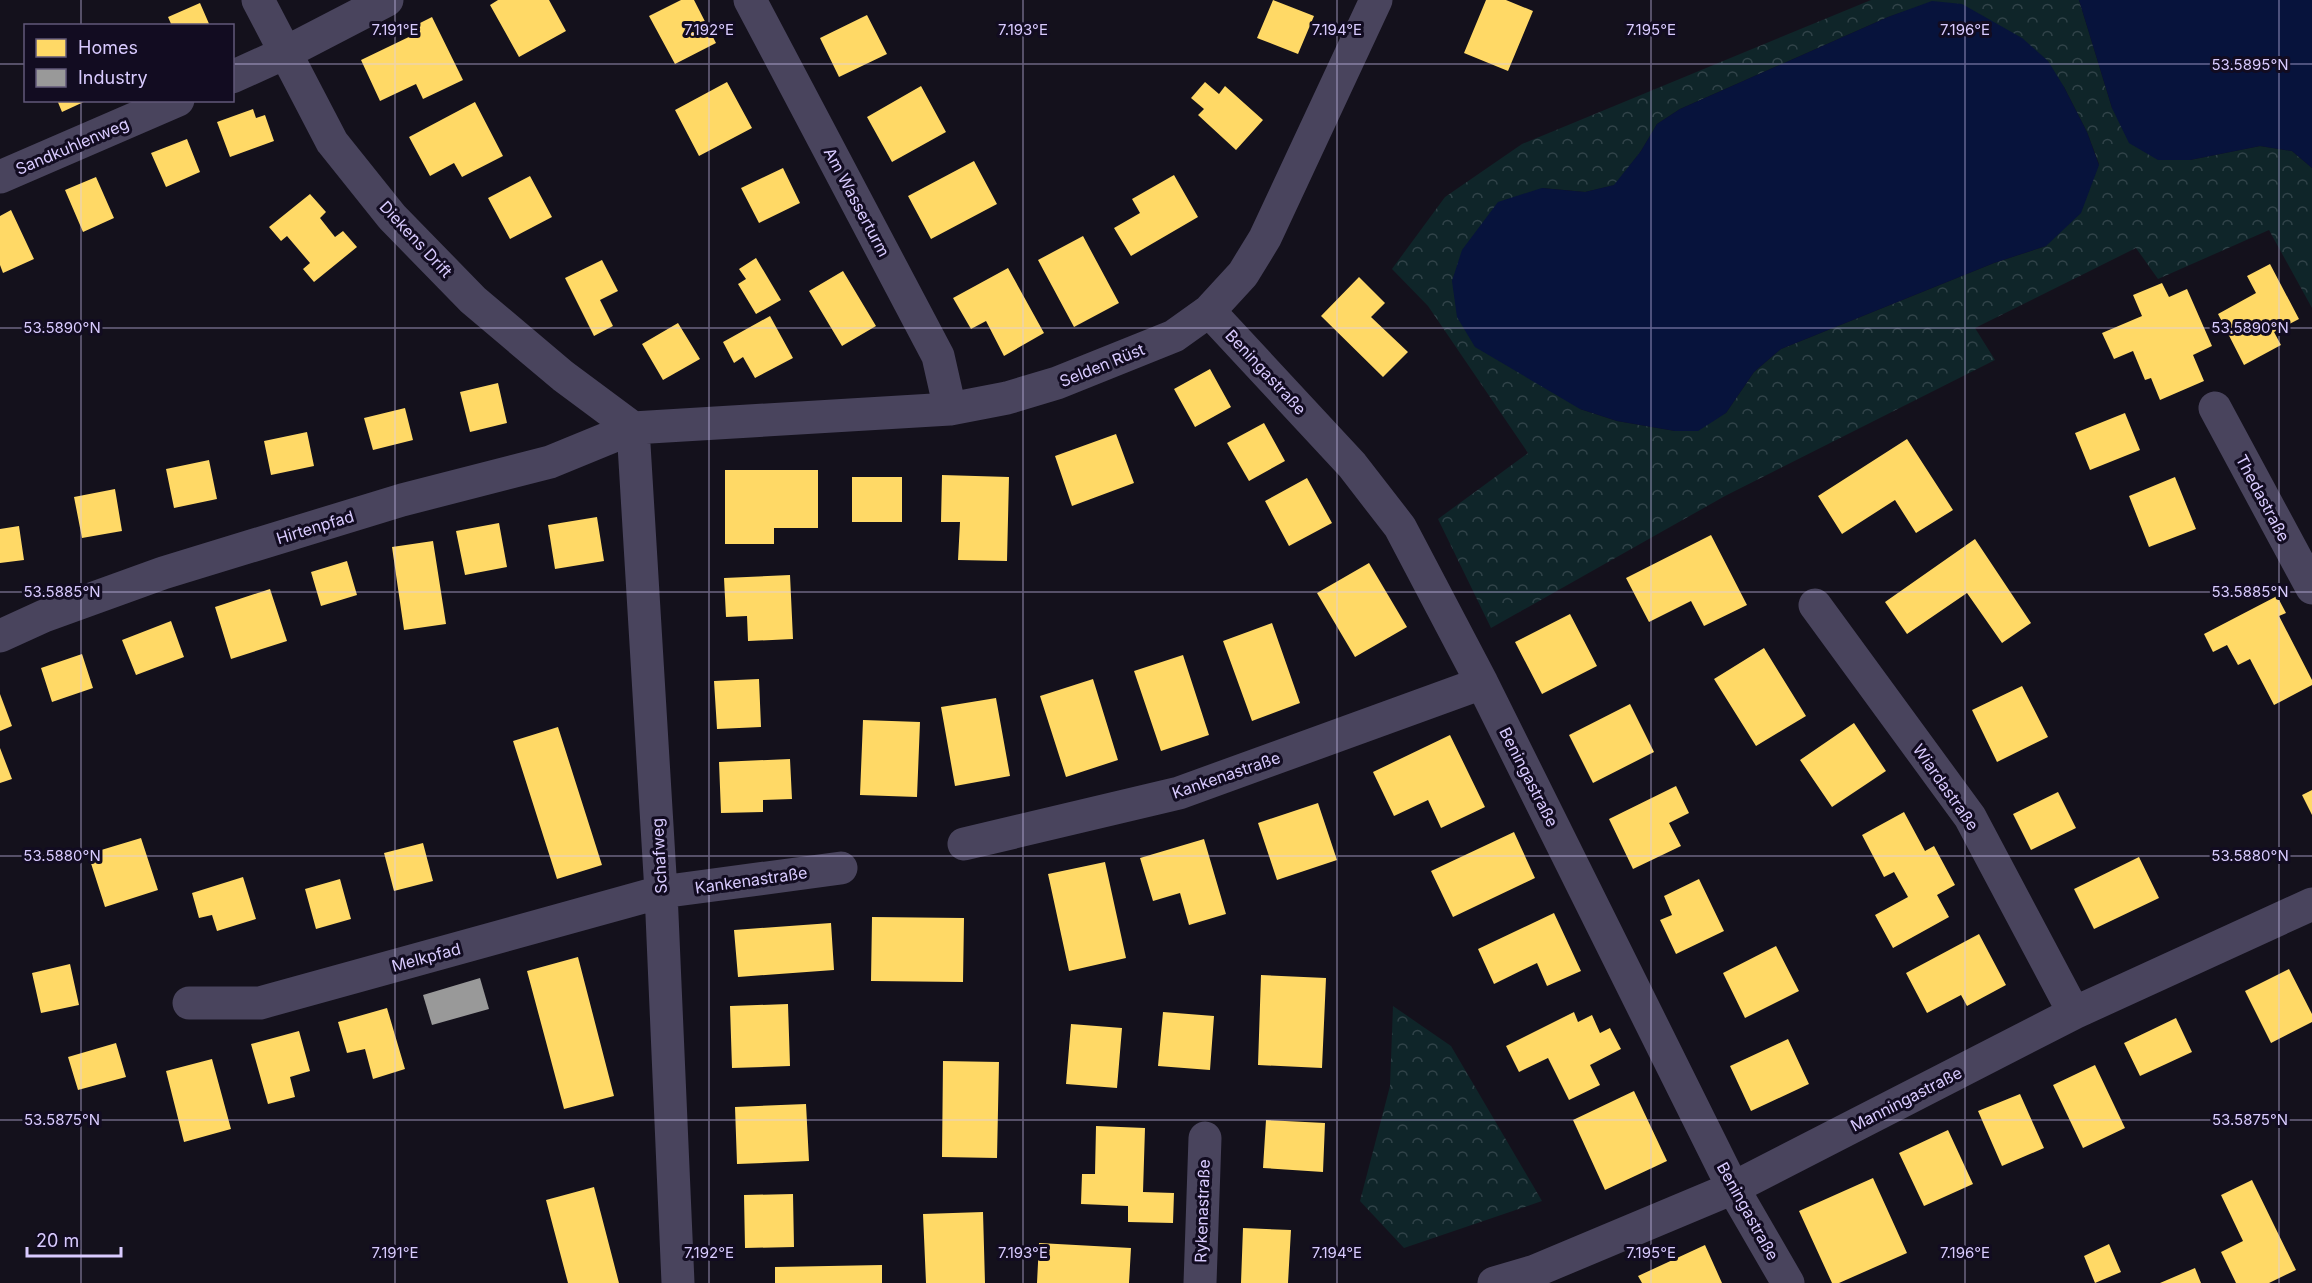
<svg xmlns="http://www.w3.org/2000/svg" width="2312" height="1283" font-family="Inter,sans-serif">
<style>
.forest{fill:url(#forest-crowns);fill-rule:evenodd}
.water{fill:#07133c}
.homes{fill:#ffd966}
.industry{fill:#999}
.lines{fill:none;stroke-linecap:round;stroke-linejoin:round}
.minor{stroke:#49445d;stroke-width:33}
.ticks{fill:none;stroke:#d9cbff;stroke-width:1.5;stroke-opacity:0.45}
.labels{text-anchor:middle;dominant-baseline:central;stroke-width:6;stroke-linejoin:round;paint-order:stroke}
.street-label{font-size:16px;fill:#d9cbff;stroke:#120c21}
.ticks-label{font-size:15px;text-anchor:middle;fill:#d9cbff;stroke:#120c21;stroke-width:6;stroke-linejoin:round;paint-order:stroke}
</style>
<defs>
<pattern id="forest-crowns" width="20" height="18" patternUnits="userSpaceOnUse" patternTransform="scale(1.5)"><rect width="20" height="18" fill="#0f2529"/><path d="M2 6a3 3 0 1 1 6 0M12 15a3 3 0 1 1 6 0" fill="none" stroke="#314349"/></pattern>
</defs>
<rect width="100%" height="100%" fill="#14111c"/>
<path class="forest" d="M 1871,0 L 2079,0 L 2112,108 L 2190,160 L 2260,146 L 2292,151 L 2312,168 L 2312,308 L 2269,230 L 2158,279 L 2136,248 L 1975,328 L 1995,360 L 1725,496 L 1491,628 L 1438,519 L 1528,453 L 1428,306 L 1392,269 L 1445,197 L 1522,144 ZM 1932,2 L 2064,87 L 2087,132 L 2099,164 L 2046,246 L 1994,263 L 1781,349 L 1754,372 L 1726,413 L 1675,431 L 1617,421 L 1580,409 L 1542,188 L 1585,192 L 1615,185 L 1641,151 L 1657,124 L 1680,109 L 1888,17 Z
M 1393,1006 L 1451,1046 L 1542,1201 L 1404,1248 L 1360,1201 L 1390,1086 Z"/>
<path class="water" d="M 2079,0 L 2312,0 L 2312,168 L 2292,151 L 2260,146 L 2190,160 L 2158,160 L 2129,143 L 2112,108 Z
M 1932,1 L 1962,4 L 2022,38 L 2048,61 L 2064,87 L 2087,132 L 2099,165 L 2081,213 L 2046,246 L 1994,263 L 1781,349 L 1754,372 L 1726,413 L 1698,431 L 1675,431 L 1617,421 L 1580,409 L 1475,347 L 1457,317 L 1452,281 L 1462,250 L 1498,202 L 1542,188 L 1585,192 L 1614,185 L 1641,151 L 1657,124 L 1680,109 L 1888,17 Z"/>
<path class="homes" d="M 498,0 L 549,0 L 566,31 L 519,57 L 490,5 Z
M 681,0 L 694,0 L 716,43 L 675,64 L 649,16 Z
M 1273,0 L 1314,16 L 1298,54 L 1257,38 Z
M 1486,0 L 1506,0 L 1533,11 L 1508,71 L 1464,53 Z
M 200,3 L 210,26 L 172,26 L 168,17 Z
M 867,15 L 887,54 L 839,77 L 820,38 Z
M 432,17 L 463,80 L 423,99 L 416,84 L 380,101 L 361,60 L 415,34 L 412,27 Z
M 727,82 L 752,128 L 699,156 L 675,110 Z
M 1205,82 L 1219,94 L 1225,86 L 1263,120 L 1236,150 L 1198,115 L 1204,109 L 1191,98 Z
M 921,86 L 946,132 L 892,162 L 867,117 Z
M 57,100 L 88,100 L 62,112 Z
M 475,102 L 503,156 L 462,177 L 454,163 L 430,176 L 409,137 Z
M 253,109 L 256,118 L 265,115 L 274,141 L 230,157 L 217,122 Z
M 187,139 L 200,172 L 166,187 L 151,153 Z
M 974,161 L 997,204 L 931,239 L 908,196 Z
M 783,168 L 800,203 L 759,223 L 741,188 Z
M 1174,175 L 1198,217 L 1131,256 L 1114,228 L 1140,213 L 1132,199 Z
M 530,176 L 552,217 L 510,239 L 488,198 Z
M 96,177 L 114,218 L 83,232 L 65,190 Z
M 310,194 L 326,212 L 320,218 L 335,237 L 343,231 L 357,247 L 314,282 L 303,269 L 310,263 L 287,236 L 281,241 L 269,227 Z
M 11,210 L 34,259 L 3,273 L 0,265 L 0,216 Z
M 1083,236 L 1119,303 L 1074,327 L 1038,260 Z
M 756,258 L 781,300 L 756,314 L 738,284 L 746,279 L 739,269 Z
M 602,260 L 618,291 L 600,300 L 613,326 L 594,336 L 565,278 Z
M 2270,264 L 2299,319 L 2274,332 L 2281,345 L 2244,365 L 2218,314 L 2256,293 L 2247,276 Z
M 1008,268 L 1044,333 L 1004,356 L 986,321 L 971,329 L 953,298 Z
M 843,271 L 876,326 L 842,346 L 809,291 Z
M 1359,277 L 1385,303 L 1371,317 L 1408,352 L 1383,377 L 1321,316 Z
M 2162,283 L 2169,297 L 2187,289 L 2212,346 L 2193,355 L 2204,381 L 2160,400 L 2151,378 L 2145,380 L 2133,351 L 2114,359 L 2102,333 L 2142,316 L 2133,295 Z
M 770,316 L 793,358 L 755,378 L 743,357 L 734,363 L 723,342 Z
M 678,323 L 700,359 L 663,380 L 642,344 Z
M 1210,369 L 1231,407 L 1195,427 L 1174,389 Z
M 498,383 L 507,423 L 470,432 L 460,392 Z
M 405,408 L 413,440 L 373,450 L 364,418 Z
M 2125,413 L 2140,450 L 2090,470 L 2075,433 Z
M 1264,423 L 1285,461 L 1249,481 L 1227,443 Z
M 307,432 L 314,466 L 271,475 L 264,441 Z
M 1116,434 L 1134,483 L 1072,506 L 1055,456 Z
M 1907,439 L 1953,510 L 1916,533 L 1895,500 L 1842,534 L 1818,496 Z
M 209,460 L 217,499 L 174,508 L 166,469 Z
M 725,470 L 818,470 L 818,528 L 774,528 L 774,544 L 725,544 Z
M 942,475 L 1009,477 L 1007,561 L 958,560 L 960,522 L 941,522 Z
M 852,477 L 902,477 L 902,522 L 852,522 Z
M 2175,477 L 2196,529 L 2149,547 L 2129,496 Z
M 1307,478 L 1332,523 L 1289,546 L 1265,501 Z
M 115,489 L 122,531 L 82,538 L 74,497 Z
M 597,517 L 604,561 L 555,569 L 548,525 Z
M 499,523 L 507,567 L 465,575 L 456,531 Z
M 19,526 L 24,560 L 0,563 L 0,529 Z
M 1711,535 L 1747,605 L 1704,626 L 1691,601 L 1649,622 L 1626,578 Z
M 1975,539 L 2031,623 L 2002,643 L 1967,593 L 1907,634 L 1885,602 Z
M 433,541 L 446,624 L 404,630 L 392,547 Z
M 347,561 L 357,595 L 321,606 L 311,572 Z
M 1369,563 L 1407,627 L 1355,657 L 1317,593 Z
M 790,575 L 793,639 L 748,641 L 747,616 L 726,617 L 724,578 Z
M 270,589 L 287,641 L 231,659 L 215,607 Z
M 2277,596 L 2286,613 L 2279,616 L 2312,680 L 2312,685 L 2274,705 L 2250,659 L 2238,665 L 2227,645 L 2213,652 L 2204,634 Z
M 1570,614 L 1597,666 L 1542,694 L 1515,642 Z
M 171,621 L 184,657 L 136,675 L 122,640 Z
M 1272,623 L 1300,703 L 1252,721 L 1223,641 Z
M 1764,648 L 1806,716 L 1756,746 L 1714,679 Z
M 82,654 L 93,688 L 52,702 L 41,668 Z
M 1183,655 L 1209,735 L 1161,751 L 1134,671 Z
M 759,679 L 761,727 L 717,729 L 714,681 Z
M 1093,679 L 1118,760 L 1066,777 L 1040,696 Z
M 2022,686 L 2048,737 L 1997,762 L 1972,710 Z
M 0,694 L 12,726 L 0,731 Z
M 996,698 L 1010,776 L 955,786 L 941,707 Z
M 1630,704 L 1654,752 L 1593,783 L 1569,735 Z
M 863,720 L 920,722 L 917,797 L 860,795 Z
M 1854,723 L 1886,771 L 1832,807 L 1800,760 Z
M 558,727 L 602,865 L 557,879 L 513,741 Z
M 1450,735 L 1485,807 L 1441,828 L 1428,800 L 1394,816 L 1373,772 Z
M 0,748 L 12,779 L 0,783 Z
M 790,759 L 792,799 L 763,800 L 763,812 L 721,813 L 719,762 Z
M 1676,786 L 1689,813 L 1669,823 L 1681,846 L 1633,869 L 1609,819 Z
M 2312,790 L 2312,815 L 2302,795 Z
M 2058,792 L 2076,828 L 2031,850 L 2013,814 Z
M 1318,803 L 1337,860 L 1277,880 L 1258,823 Z
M 1904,812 L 1925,851 L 1934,846 L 1955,885 L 1937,895 L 1949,917 L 1893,948 L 1875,915 L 1908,897 L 1894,872 L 1884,877 L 1862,835 Z
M 1514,832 L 1535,878 L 1453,917 L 1431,871 Z
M 141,838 L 158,890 L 105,907 L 88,854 Z
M 1204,839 L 1226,914 L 1189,925 L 1180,893 L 1153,901 L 1140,858 Z
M 423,843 L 433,881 L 394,891 L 384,853 Z
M 2139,857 L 2159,898 L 2094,929 L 2074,889 Z
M 1105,862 L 1126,958 L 1069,971 L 1048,874 Z
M 243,877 L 256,919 L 217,931 L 212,915 L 199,918 L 192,893 Z
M 340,879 L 351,919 L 316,929 L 305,889 Z
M 1699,879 L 1724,931 L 1676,954 L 1660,920 L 1672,915 L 1664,896 Z
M 1554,913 L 1581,971 L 1547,986 L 1537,963 L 1494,984 L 1478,949 Z
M 872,917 L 964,918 L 963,982 L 871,981 Z
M 831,923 L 834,970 L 738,977 L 734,930 Z
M 1979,934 L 2006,985 L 1967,1006 L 1961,995 L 1927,1013 L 1906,973 Z
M 1776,946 L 1799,991 L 1745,1018 L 1723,973 Z
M 578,957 L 614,1096 L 564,1109 L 527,971 Z
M 70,964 L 79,1005 L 41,1013 L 32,973 Z
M 2289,969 L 2312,1014 L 2312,1022 L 2271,1043 L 2245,991 Z
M 1261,975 L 1326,978 L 1322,1068 L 1258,1065 Z
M 788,1004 L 790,1066 L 732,1068 L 730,1006 Z
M 387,1008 L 405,1069 L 373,1079 L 365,1049 L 347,1053 L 338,1022 Z
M 1163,1012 L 1214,1016 L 1210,1070 L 1158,1066 Z
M 1574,1012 L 1578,1022 L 1592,1015 L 1600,1033 L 1610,1028 L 1621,1049 L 1590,1065 L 1600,1085 L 1569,1100 L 1548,1058 L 1519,1072 L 1506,1046 Z
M 2176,1018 L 2192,1052 L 2140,1076 L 2124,1043 Z
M 1071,1024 L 1122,1028 L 1117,1088 L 1066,1084 Z
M 299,1031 L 310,1071 L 290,1077 L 295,1097 L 268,1104 L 251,1044 Z
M 1788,1039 L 1809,1084 L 1751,1111 L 1730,1066 Z
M 116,1043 L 126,1077 L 78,1090 L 68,1057 Z
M 212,1059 L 231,1129 L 184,1142 L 166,1071 Z
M 943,1061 L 999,1062 L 997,1158 L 942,1157 Z
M 2095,1065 L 2125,1128 L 2083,1148 L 2053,1085 Z
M 1634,1091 L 1667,1161 L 1605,1190 L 1573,1120 Z
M 2020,1094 L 2044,1148 L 2002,1166 L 1978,1111 Z
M 806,1104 L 809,1161 L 737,1164 L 735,1107 Z
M 1266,1120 L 1325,1123 L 1323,1172 L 1263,1168 Z
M 1096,1126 L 1145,1128 L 1143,1192 L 1174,1193 L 1173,1223 L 1128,1222 L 1128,1206 L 1081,1204 L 1082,1174 L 1095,1174 Z
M 1948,1130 L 1973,1184 L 1924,1206 L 1899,1153 Z
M 1873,1178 L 1907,1253 L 1839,1283 L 1832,1283 L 1799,1211 Z
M 2252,1180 L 2296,1270 L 2269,1283 L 2236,1283 L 2221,1252 L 2243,1241 L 2221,1195 Z
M 594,1187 L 619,1283 L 568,1283 L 546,1200 Z
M 793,1194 L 794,1247 L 745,1248 L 744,1195 Z
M 983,1212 L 985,1283 L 926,1283 L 923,1214 Z
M 1243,1228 L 1291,1230 L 1288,1283 L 1241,1283 Z
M 1039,1243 L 1131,1248 L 1129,1283 L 1037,1283 Z
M 2109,1244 L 2121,1272 L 2095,1283 L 2084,1256 Z
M 1705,1245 L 1722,1283 L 1642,1283 L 1638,1276 Z
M 882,1265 L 882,1283 L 775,1283 L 775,1267 Z
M 2195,1268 L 2201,1283 L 2160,1283 Z"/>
<path class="industry" d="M 480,978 L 489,1009 L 432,1025 L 423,995 Z"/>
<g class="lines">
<path class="minor" d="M 258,0 L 332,142 L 392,217 L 473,300 L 563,376 L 633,428
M 750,0 L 938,356 L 950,409
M 232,77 L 285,53 L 387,0
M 0,177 L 178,100
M 1209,311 L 1352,465 L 1400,527 L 1482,683 L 1733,1188 L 1788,1283
M 2215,408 L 2312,588
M 633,428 L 661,892 L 678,1283
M 1815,605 L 1970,817 L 2074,1013
M 0,636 L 44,616 L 163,573 L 402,500 L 550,462 L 633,428 L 950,409 L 1007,398 L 1057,383 L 1174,336 L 1209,311 L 1243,274 L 1265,238 L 1376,0
M 964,844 L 1179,793 L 1482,683
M 189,1003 L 260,1003 L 661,892 L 841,868
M 1200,1283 L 1205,1138
M 1494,1283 L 1535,1271 L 1733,1188 L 2074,1013 L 2312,904"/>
</g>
<path class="ticks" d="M 81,0 L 81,26M 395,0 L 395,1283M 709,0 L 709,1283M 1023,0 L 1023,1283M 1337,0 L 1337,1283M 1651,0 L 1651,1283M 1965,0 L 1965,1283M 2279,0 L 2279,1283M 0,64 L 26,64M 232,64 L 2312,64M 81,100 L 81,1283M 0,328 L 2312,328M 0,592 L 2312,592M 0,856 L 2312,856M 0,1120 L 2312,1120"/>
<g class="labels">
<g class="street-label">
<text transform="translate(72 146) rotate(-23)">Sandkuhlenweg</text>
<text transform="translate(857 202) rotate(62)">Am Wasserturm</text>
<text transform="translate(416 239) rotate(47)">Diekens Drift</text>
<text transform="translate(1102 365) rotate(-22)">Selden Rüst</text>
<text transform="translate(1266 372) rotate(47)">Beningastraße</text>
<text transform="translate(2263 498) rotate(62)">Thedastraße</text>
<text transform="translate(315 527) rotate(-17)">Hirtenpfad</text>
<text transform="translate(1226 775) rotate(-19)">Kankenastraße</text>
<text transform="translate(1529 777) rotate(63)">Beningastraße</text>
<text transform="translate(1946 787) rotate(55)">Wiardastraße</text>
<text transform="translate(659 856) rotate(-93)">Schafweg</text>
<text transform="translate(751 880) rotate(-8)">Kankenastraße</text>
<text transform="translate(426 957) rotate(-15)">Melkpfad</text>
<text transform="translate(1906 1099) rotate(-27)">Manningastraße</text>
<text transform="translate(1202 1211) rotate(-88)">Rykenastraße</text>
<text transform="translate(1748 1211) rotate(61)">Beningastraße</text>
</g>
</g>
<g class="ticks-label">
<text x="395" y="35">7.191°E</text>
<text x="709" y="35">7.192°E</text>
<text x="1023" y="35">7.193°E</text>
<text x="1337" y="35">7.194°E</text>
<text x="1651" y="35">7.195°E</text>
<text x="1965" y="35">7.196°E</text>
<text x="2250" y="70">53.5895°N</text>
<text x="62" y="333">53.5890°N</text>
<text x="2250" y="333">53.5890°N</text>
<text x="62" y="597">53.5885°N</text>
<text x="2250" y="597">53.5885°N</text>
<text x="62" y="861">53.5880°N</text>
<text x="2250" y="861">53.5880°N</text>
<text x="62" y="1125">53.5875°N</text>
<text x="2250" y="1125">53.5875°N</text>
<text x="395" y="1258">7.191°E</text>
<text x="709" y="1258">7.192°E</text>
<text x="1023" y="1258">7.193°E</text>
<text x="1337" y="1258">7.194°E</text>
<text x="1651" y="1258">7.195°E</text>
<text x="1965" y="1258">7.196°E</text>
</g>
<rect x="24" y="24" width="210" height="78" fill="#120c21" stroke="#62587a" stroke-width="1.5"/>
<rect x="36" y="39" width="30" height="18" fill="#ffd966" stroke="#62587a" stroke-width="1.5"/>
<text x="78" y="54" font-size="18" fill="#d9cbff">Homes</text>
<rect x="36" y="69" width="30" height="18" fill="#999999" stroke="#62587a" stroke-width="1.5"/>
<text x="78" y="84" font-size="18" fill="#d9cbff">Industry</text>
<path d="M27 1247v9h94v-9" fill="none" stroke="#d9cbff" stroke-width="3"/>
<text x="36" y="1247" font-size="18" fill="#d9cbff" stroke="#120c21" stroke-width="4.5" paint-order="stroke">20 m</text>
</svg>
